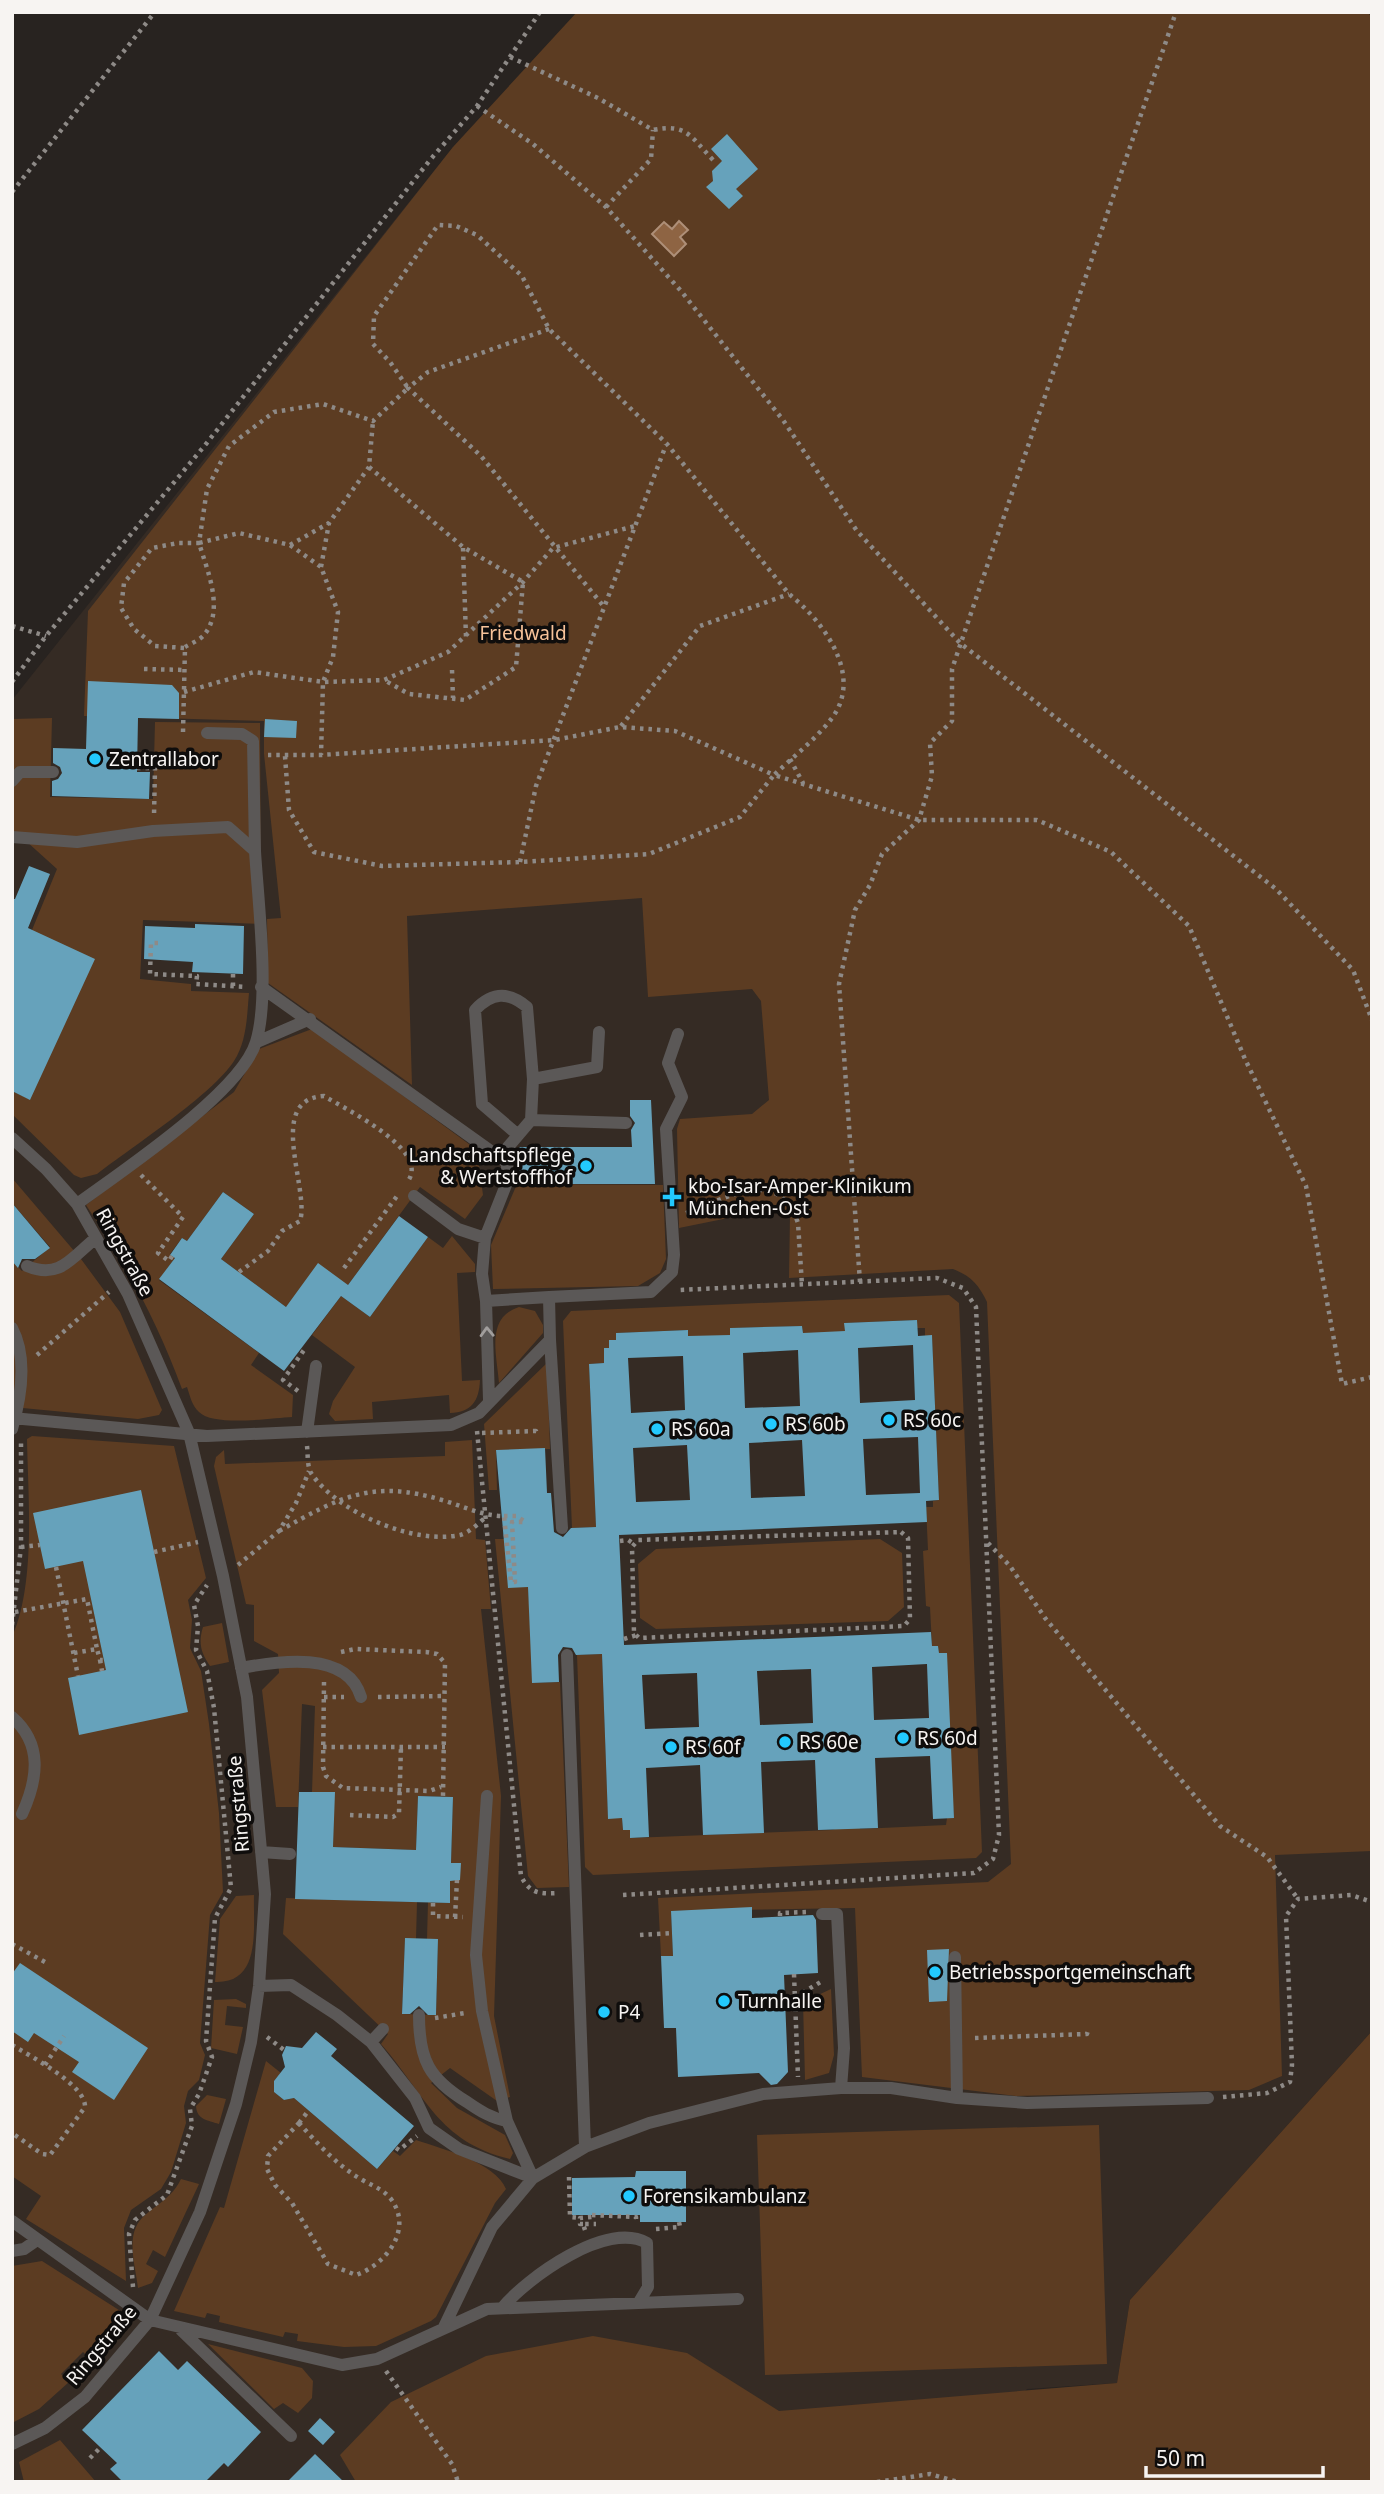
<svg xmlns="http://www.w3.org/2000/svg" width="1384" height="2494" font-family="'Noto Sans',sans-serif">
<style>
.built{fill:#352b24}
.green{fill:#5c3c22}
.water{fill:#8e6443;stroke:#ae8f78;stroke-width:2}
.building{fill:#66a2bb;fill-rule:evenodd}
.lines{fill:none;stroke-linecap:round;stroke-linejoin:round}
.path{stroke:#8e8a87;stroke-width:4.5;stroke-dasharray:3.5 5;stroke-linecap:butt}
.lane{stroke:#5b5857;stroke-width:12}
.oneway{stroke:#a19e9d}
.poi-dot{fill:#22c9fe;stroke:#0f0d0c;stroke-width:2.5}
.labels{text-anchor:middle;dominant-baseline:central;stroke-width:7;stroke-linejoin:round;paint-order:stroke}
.park-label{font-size:19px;fill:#f7c299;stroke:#0f0d0c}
.poi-label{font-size:19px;fill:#f7f4f2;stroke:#0f0d0c;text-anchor:start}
.street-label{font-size:19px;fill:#f7f4f2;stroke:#0f0d0c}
</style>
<rect width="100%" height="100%" fill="#282320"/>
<path class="built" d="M 453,147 L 1372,1477 L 1372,2031 L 1130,2300 L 1117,2383 L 1027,2389 L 933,2482 L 12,2482 L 12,700 Z"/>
<path class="green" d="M 577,12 L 1367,12 L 1372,17 L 1372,1851 L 1275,1855 L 1282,2076 L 1249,2090 L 1016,2096 L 862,2077 L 855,1908 L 671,1911 L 673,1956 L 661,1956 L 658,1898 L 988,1882 L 1011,1864 L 987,1302 C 979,1285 971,1276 953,1269 L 789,1278 L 790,1215 L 777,1208 L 679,1228 L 677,1129 L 680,1119 L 752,1114 L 769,1100 L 761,1001 L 752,989 L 648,997 L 642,898 L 407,916 L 412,1085 L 268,983 L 267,919 L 281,918 L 264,754 L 264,721 L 84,716 L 88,611 L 453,147 Z
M 52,718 L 50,797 L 153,799 L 155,722 L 260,723 L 261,924 L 143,920 L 140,979 L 191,984 L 191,991 L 249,993 C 247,1015 247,1041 234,1061 C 212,1095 132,1147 97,1174 L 81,1178 L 74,1175 L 12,1114 L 12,1091 L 29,1099 L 32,930 L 57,869 L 26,841 L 12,837 L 12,719 Z
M 312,1029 L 477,1150 L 483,1195 L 465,1219 L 420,1187 L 348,1285 L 286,1307 L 221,1259 L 254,1214 L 223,1192 L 187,1241 L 182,1238 L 170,1254 L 175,1258 L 159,1280 L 259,1353 L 251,1365 L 293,1395 L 292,1417 C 271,1418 214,1427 199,1412 C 192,1406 190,1396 187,1387 L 182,1389 C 156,1319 128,1268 86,1205 L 234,1092 L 259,1049 Z
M 12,1178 L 81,1259 L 120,1312 L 162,1410 L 159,1415 L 138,1419 L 12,1407 L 12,1261 L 22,1271 L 50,1247 L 12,1203 Z
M 517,1184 L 663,1185 L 666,1259 L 660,1273 L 638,1286 L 493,1289 L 491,1245 Z
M 452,1236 L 475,1264 L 475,1272 L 457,1273 L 462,1381 L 480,1380 C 479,1401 472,1412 450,1413 L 449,1395 L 372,1402 L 373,1419 L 335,1421 L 329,1414 L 333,1401 L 355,1367 L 312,1335 L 341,1296 L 370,1317 L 428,1237 L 443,1248 Z
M 949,1295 L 959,1303 L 982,1852 L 976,1858 L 593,1875 L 585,1867 L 577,1655 L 602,1654 L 608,1818 L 622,1818 L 623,1830 L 630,1830 L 631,1838 L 832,1830 L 859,1822 L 860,1829 L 946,1825 L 947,1818 L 954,1818 L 938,1646 L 932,1646 L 930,1607 L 926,1606 L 923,1551 L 928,1550 L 926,1507 L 933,1507 L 933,1501 L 939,1500 L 932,1336 L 925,1336 L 925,1328 L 917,1328 L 916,1320 L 845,1323 L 845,1332 L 812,1340 L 811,1333 L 803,1333 L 802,1326 L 731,1328 L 730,1336 L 688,1336 L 687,1330 L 616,1333 L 616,1340 L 609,1340 L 609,1348 L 604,1349 L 604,1363 L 589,1364 L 596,1527 L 572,1528 L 563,1321 L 571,1311 Z
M 519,1307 L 535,1311 L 543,1325 L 543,1333 L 499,1383 C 497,1355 485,1318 519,1307 Z
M 547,1363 L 550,1449 L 496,1450 L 497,1490 L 489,1490 L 484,1424 Z
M 32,1436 L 174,1446 L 206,1578 L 188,1600 L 192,1620 L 190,1648 L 201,1671 L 209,1724 L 219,1813 L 223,1892 L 210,1915 L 200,2043 L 205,2055 L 199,2080 L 188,2091 L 184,2106 L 186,2123 L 171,2172 L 161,2189 L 131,2210 L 124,2228 L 126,2281 L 26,2219 L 41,2196 L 12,2176 L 12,1637 C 36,1583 28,1498 27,1439 Z
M 472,1440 L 476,1539 L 485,1540 L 491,1609 L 481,1609 L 501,1796 L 494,2016 L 510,2097 L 497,2101 L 450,2068 L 431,2083 L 457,2108 L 505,2135 L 513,2153 L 510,2159 C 438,2142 425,2094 381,2044 L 388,2034 L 283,1934 L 286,1898 L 417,1902 L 416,1939 L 405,1939 L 402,2014 L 436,2015 L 438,1939 L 427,1939 L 428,1902 L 450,1903 L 450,1880 L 460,1880 L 460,1863 L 451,1863 L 453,1797 L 418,1796 L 416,1850 L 333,1847 L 334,1792 L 312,1792 L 315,1706 L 302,1704 L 298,1807 L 276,1807 L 262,1690 L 279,1673 L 278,1654 L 254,1641 L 254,1605 L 246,1604 L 214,1466 L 216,1457 L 224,1450 L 225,1464 L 445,1456 L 445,1442 Z
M 495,1539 L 504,1539 L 508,1584 L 526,1543 L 533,1683 L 560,1682 L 569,1887 L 537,1888 L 528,1876 Z
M 880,1539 L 902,1553 L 904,1607 L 888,1621 L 656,1629 L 640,1618 L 638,1564 L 656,1549 Z
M 222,1623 L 229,1662 L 210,1666 C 201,1653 198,1643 203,1627 Z
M 254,1895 C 253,1928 262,1984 215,1982 L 220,1919 L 236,1896 Z
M 831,1989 L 834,2055 L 829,2073 L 805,2080 L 803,2002 Z
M 214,2000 L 236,1999 L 246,2004 L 246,2008 L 227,2006 L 225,2025 L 243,2027 L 237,2054 L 211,2048 Z
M 1372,2031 L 1372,2482 L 356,2482 L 340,2455 L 391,2402 L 486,2356 L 593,2336 L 687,2353 L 779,2411 L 1117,2383 L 1130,2300 Z
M 266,2061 L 281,2073 L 274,2081 L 274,2092 L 284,2100 L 294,2098 L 377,2169 L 393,2151 L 400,2156 L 416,2140 C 442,2149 495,2162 506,2189 L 495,2203 L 436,2317 L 431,2321 L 376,2346 L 344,2347 L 297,2341 L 298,2334 L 285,2332 L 283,2337 L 219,2322 L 220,2316 L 207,2313 L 205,2318 L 174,2311 L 220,2207 L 224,2208 Z
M 207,2095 L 226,2099 L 219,2124 C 207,2120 197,2120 196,2106 Z
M 1099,2125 L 1107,2364 L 765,2375 L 757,2135 Z
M 181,2179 L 199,2184 L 165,2257 L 153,2250 L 146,2264 L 158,2271 L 152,2283 L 138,2288 C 136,2270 128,2244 136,2227 C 144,2209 169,2204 181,2179 Z
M 42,2261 L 122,2312 L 122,2330 L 92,2360 L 83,2352 L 61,2374 L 69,2382 L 39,2409 L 12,2423 L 12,2266 Z
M 208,2344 L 302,2368 L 313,2381 L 312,2398 L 298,2413 L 283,2403 L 274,2409 Z
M 60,2440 L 96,2482 L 24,2482 L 19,2462 Z"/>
<path class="water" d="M 679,221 L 688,230 L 680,237 L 686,244 L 674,256 L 652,234 L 664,222 L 672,229 Z"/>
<path class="building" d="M 727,134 L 758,169 L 736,189 L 743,196 L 729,209 L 706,187 L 713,181 L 712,171 L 722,161 L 711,149 Z
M 88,681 L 172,685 L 179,693 L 179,719 L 138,718 L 137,772 L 150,772 L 149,799 L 52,796 L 52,781 L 58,779 L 62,773 L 60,767 L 53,763 L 53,748 L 86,749 Z
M 265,719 L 297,721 L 296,738 L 264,737 Z
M 29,866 L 50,874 L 28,928 L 95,959 L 30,1100 L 12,1091 L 12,899 L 15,899 Z
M 195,924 L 244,926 L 243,974 L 192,972 L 193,962 L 144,959 L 145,926 L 195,928 Z
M 630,1100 L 651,1100 L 655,1184 L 517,1184 L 517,1150 L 520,1147 L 632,1147 L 631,1130 L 635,1123 L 630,1116 Z
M 223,1192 L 254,1214 L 221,1259 L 286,1307 L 318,1263 L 348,1285 L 399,1216 L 428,1237 L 370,1317 L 341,1296 L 284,1371 L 159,1279 L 175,1258 L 170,1255 L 182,1238 L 187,1241 Z
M 12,1203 L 50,1248 L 35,1259 L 22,1259 L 18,1268 L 12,1261 Z
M 917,1320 L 918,1336 L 932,1335 L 939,1500 L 926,1501 L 927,1522 L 619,1535 L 624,1645 L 931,1632 L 932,1646 L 938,1646 L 939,1653 L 947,1653 L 954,1818 L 933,1819 L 930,1756 L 875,1758 L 878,1828 L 818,1830 L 815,1760 L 761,1762 L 764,1833 L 703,1835 L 700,1765 L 646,1768 L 649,1837 L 630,1838 L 630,1830 L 623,1830 L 622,1818 L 608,1819 L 602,1654 L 576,1655 L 572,1648 L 563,1647 L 558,1655 L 559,1682 L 532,1683 L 528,1587 L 508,1588 L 496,1450 L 545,1448 L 547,1493 L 551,1493 L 554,1532 L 563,1537 L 571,1528 L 596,1527 L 589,1364 L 604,1363 L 604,1348 L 609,1348 L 609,1340 L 616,1340 L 616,1333 L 688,1330 L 688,1336 L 730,1335 L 730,1328 L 802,1326 L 803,1333 L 845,1331 L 844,1323 ZM 913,1345 L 915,1400 L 860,1403 L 858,1348 ZM 798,1350 L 800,1406 L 745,1408 L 743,1353 ZM 683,1356 L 685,1410 L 631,1413 L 628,1358 ZM 918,1437 L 920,1493 L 866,1495 L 863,1439 ZM 802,1440 L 805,1496 L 751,1498 L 749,1443 ZM 687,1445 L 690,1500 L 636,1502 L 633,1448 ZM 927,1664 L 929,1718 L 874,1720 L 872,1667 ZM 811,1669 L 813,1723 L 760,1725 L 757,1671 ZM 697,1673 L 699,1727 L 645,1729 L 642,1675 Z
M 141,1490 L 188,1712 L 79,1735 L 68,1678 L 106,1670 L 83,1561 L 45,1569 L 33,1513 Z
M 299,1792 L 335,1792 L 333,1847 L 416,1850 L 418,1796 L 453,1797 L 451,1863 L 461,1863 L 460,1880 L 450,1881 L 450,1903 L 295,1899 Z
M 752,1907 L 752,1918 L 813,1915 L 816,1920 L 818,1973 L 784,1975 L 788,2072 L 777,2084 L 771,2085 L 759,2073 L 678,2077 L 676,2028 L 664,2028 L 661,1956 L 673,1956 L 671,1911 Z
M 405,1938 L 438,1939 L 436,2015 L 428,2015 L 419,2006 L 410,2014 L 402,2014 Z
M 949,1949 L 947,2001 L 929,2002 L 927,1950 Z
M 20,1963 L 148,2048 L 114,2100 L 72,2072 L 79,2062 L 34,2033 L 28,2042 L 12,2031 L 12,1974 Z
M 316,2032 L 337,2049 L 331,2056 L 414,2126 L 377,2169 L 294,2098 L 284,2100 L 274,2092 L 274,2081 L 285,2067 L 282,2055 L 286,2046 L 302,2048 Z
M 636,2171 L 686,2171 L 686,2222 L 640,2222 L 640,2215 L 572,2215 L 572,2178 L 635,2177 Z
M 159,2351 L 178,2370 L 187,2361 L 261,2432 L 228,2467 L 224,2463 L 205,2482 L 123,2482 L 110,2469 L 117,2463 L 82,2430 Z
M 320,2418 L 335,2432 L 323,2445 L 308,2431 Z
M 315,2454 L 344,2482 L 287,2482 Z"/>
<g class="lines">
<path class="path" d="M 510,57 L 598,98 L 653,130 C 687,123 691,137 713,160
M 477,106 L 533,144 L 606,207 L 681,291 L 783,420 L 857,531 L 960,643 L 1276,889 L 1353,970 L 1372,1020
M 12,192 L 155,12
M 606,207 L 651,159 L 653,130
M 549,329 L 428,372 L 408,388 L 481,456 L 605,608
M 369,467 L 463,547 L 523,582 L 516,667 L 465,700 L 409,694 L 384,680
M 290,545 L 329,523 L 369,467 L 373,421
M 463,548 L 466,637
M 321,567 L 329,523
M 12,626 L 46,636
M 185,647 C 190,644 200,640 204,635 C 225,610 207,570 199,543 L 239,533 L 290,545 L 321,567 L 338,612 L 333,657 L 323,682 L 321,755
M 144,669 L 185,670
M 452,670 L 453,698
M 12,682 L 46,636 L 206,444 L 430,160 L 477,106 L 540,12
M 184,692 L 254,672 L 323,682 L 384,680 L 448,652 L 523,582 L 553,548 L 635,526
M 621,726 L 700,626 L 789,594
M 183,732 L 185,648 L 155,646 L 134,629 L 121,608 L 124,583 L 152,548 L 178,543 L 199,543 L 207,489 L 229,446 L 274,412 L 323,404 L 373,421 L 408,388 L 390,362 L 373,344 L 374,316 L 438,225 L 456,226 L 477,235 L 522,276 L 549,329 L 667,444 L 789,594 C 823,621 864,675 832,718 C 816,739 793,757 774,775 L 675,731 L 620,727 L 555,740 L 321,755 L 268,755
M 285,756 L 289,810 L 314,852 L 382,866 L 520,862 L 649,854 L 740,817 L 774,775 L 919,820 L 1037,820 L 1111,852 L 1189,926 L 1245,1059 L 1306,1186 L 1342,1384 L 1372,1377
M 790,759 L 803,783
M 137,768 L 155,768 L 154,816
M 520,862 L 536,786 L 666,445
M 158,943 L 151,943 L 150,974 L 197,976 L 196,984 L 247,987
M 233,986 L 233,974
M 141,1175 L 183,1217 L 158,1253 L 169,1261 L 172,1256
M 686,1213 C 726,1199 778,1164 798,1223 L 802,1285
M 344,1268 L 397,1196
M 239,1272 L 268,1251 L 282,1231 L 300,1221 C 310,1189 265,1099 324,1096 C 347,1110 430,1150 408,1181
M 860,1282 L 839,984 L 855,910 L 870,885 L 882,854 L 919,820 L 932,776 L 930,743 L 952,721 L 952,669 L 1176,12
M 37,1355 L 109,1292
M 298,1391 L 283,1380 L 304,1350
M 477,1431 L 521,1876 C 530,1894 540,1894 559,1893
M 482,1433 L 536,1431 L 537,1434
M 307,1446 C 308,1454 307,1466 311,1473 C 337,1512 413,1545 460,1535 C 469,1533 480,1522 487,1516
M 504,1516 L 516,1516 L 524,1521
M 279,1531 C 340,1497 372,1479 442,1500 C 463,1506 482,1516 504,1516 L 511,1582 L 515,1582 L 512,1522 L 525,1522
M 901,1532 L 908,1538 L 910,1619 L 904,1626 L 639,1638 L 634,1633 L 632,1547 L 638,1540 Z
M 620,1541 L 628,1540 L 634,1544
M 988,1543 L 1010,1566 L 1045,1618 L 1220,1826 L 1267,1857 L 1298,1899
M 21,1547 L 40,1545
M 154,1552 L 198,1542
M 238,1565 L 279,1531 L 296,1503 L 309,1471
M 56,1567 L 78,1676
M 15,1612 L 87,1599 L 97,1649
M 12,1625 L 21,1547 L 21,1442
M 624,1639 L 637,1635
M 341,1652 L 355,1649 L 426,1652 L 437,1654 L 445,1663 L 443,1796
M 74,1653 L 97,1649 L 100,1660 L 103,1660
M 100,1660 L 102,1671
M 324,1682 L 323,1767 L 326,1776 L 343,1788 L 429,1791 L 441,1787
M 324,1697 L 344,1697
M 378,1697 L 446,1696
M 323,1747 L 445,1747
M 350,1815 L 393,1817 L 399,1813 L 401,1747
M 623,1895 L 974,1873 L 993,1859 L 999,1835 L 976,1307 L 963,1288 L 937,1278 L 679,1290
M 433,1903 L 433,1916 L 463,1917
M 780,1916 L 780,1913 L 807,1912
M 455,1917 L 457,1880
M 640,1935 L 672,1933
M 12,1944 L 45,1962
M 794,1974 L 798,2077
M 795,1997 L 824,1980
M 435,2018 L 465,2013
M 267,2037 L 284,2050
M 975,2038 L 1087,2034 L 1088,2030
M 12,2045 C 30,2056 86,2085 85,2107 L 50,2155 L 42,2154 L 12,2133
M 45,2065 L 64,2036
M 1223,2097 L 1267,2093 L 1290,2082 L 1292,2065 L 1286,1916 L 1298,1899 L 1351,1895 L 1372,1902
M 299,2123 C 316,2142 337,2165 359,2178 C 370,2185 382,2188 391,2199 C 414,2230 385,2265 356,2275 L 328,2264 L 292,2203 L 275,2185 L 267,2169 L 268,2156 Z
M 299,2123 L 309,2110
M 396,2148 L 399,2150 L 417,2136
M 569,2177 L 570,2217 L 580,2218
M 592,2215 L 636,2217 L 636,2223
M 583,2224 L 580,2224 L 580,2218 L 592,2217
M 656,2229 L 680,2227 L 679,2222
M 585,2230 L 583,2224 L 596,2224
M 133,2287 L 129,2234 L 135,2220 L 167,2195 L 192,2126 L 190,2109 L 199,2094 L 212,2057 L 206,2041 L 215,1918 L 231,1888 L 214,1708 L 207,1671 L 196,1650 L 198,1626 L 194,1605 L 207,1585
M 386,2371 L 452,2464 L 458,2482
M 90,2458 L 100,2448
M 877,2482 L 930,2474 L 958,2482"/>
<path class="lane" d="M 207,733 L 242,734 L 253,741 L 255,851
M 12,781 L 20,772 L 53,772
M 12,837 L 77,842 L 153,831 L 228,827 L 255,851 C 258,901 270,997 256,1042 C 241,1092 122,1171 77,1204
M 261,987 L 506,1162
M 257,1042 L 310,1019
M 533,1079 L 597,1067 L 599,1032
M 517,1134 L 482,1104 L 475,1010 C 492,992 508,991 527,1007 L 533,1079 L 531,1120
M 12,1138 L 46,1169 L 77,1204 L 128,1294 L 189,1433 L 223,1576 L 247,1697 L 265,1894 L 259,1986 L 251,2042 L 236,2104 L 200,2212 L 150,2320 L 85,2397 L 45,2428 L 12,2444
M 414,1196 L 458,1229 L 485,1238
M 27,1266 C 60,1280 72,1257 96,1238
M 549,1297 L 651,1292 L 672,1272 L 674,1255 L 666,1129 L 682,1097 L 668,1063 L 678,1034
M 486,1301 L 482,1274 L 485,1238 L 506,1185 L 508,1147 L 531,1120 L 626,1123
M 12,1328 C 28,1358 21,1398 12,1429
M 550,1340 L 562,1528
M 12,1418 L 207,1436 L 451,1425 L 479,1413 L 550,1340 L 549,1297 L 486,1301 L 489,1400
M 307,1432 L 316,1366
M 567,1655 L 585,2147
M 241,1668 C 278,1661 347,1650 361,1697
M 12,1717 C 43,1744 38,1779 22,1814
M 487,1796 L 476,1955 L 482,2011 L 507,2121 L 533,2178
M 261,1852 L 290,1854
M 822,1914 L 837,1914 L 844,2048 L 841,2088
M 955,1957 L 957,2098
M 259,1986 L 291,1985 L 337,2015 L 371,2042 L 415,2098 L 429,2128 L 459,2149 L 533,2178
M 419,2015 C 419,2060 429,2079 467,2102 C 480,2111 491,2118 507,2121
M 371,2042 L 383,2029
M 12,2221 L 150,2320 L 342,2365 L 377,2359 L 443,2329 L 492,2227 L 533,2178 L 585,2147 L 649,2123 L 763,2094 L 841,2088 L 891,2088 L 957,2098 L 1027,2103 L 1208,2098
M 12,2251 L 24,2249 L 37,2240
M 502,2308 C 527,2278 607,2220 647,2243 L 648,2287 L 639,2302
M 443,2329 L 487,2309 L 738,2299
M 181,2330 L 291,2436"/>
</g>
<defs><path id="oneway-chevron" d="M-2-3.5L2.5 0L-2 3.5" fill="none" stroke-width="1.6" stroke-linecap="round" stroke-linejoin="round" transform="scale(1.75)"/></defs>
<use class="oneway" href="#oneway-chevron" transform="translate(487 1332) rotate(-92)"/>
<g class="poi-dot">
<circle cx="95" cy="759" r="7"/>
<circle cx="586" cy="1166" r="7"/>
<path d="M668.5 1186.5h7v7h7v7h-7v7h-7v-7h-7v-7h7z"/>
<circle cx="889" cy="1420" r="7"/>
<circle cx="771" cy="1424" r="7"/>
<circle cx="657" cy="1429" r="7"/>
<circle cx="903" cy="1738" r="7"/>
<circle cx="785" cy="1742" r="7"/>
<circle cx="671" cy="1747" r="7"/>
<circle cx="935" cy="1972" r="7"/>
<circle cx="724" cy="2001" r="7"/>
<circle cx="604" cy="2012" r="7"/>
<circle cx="629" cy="2196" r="7"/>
</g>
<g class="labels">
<g class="park-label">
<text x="523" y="633">Friedwald</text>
</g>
<g class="poi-label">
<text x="109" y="759">Zentrallabor</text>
<text x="572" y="1155" text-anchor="end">Landschaftspflege<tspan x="572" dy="22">&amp; Wertstoffhof</tspan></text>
<text x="688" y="1186">kbo-Isar-Amper-Klinikum<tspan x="688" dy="22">München-Ost</tspan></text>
<text x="903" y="1420">RS 60c</text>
<text x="785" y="1424">RS 60b</text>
<text x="671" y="1429">RS 60a</text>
<text x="917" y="1738">RS 60d</text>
<text x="799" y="1742">RS 60e</text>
<text x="685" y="1747">RS 60f</text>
<text x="949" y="1972">Betriebssportgemeinschaft</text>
<text x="738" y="2001">Turnhalle</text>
<text x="618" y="2012">P4</text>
<text x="643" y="2196">Forensikambulanz</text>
</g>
<g class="street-label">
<text transform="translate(125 1252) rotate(61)">Ringstraße</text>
<text transform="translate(238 1804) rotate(-95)">Ringstraße</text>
<text transform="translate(101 2345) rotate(-50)">Ringstraße</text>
</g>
</g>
<rect width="1384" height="2494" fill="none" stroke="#f7f4f2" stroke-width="28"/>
<path d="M1146 2466v10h177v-10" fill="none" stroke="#f7f4f2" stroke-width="3.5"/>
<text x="1156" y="2466" font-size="21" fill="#f7f4f2" stroke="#0f0d0c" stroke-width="5" paint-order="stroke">50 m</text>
</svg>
